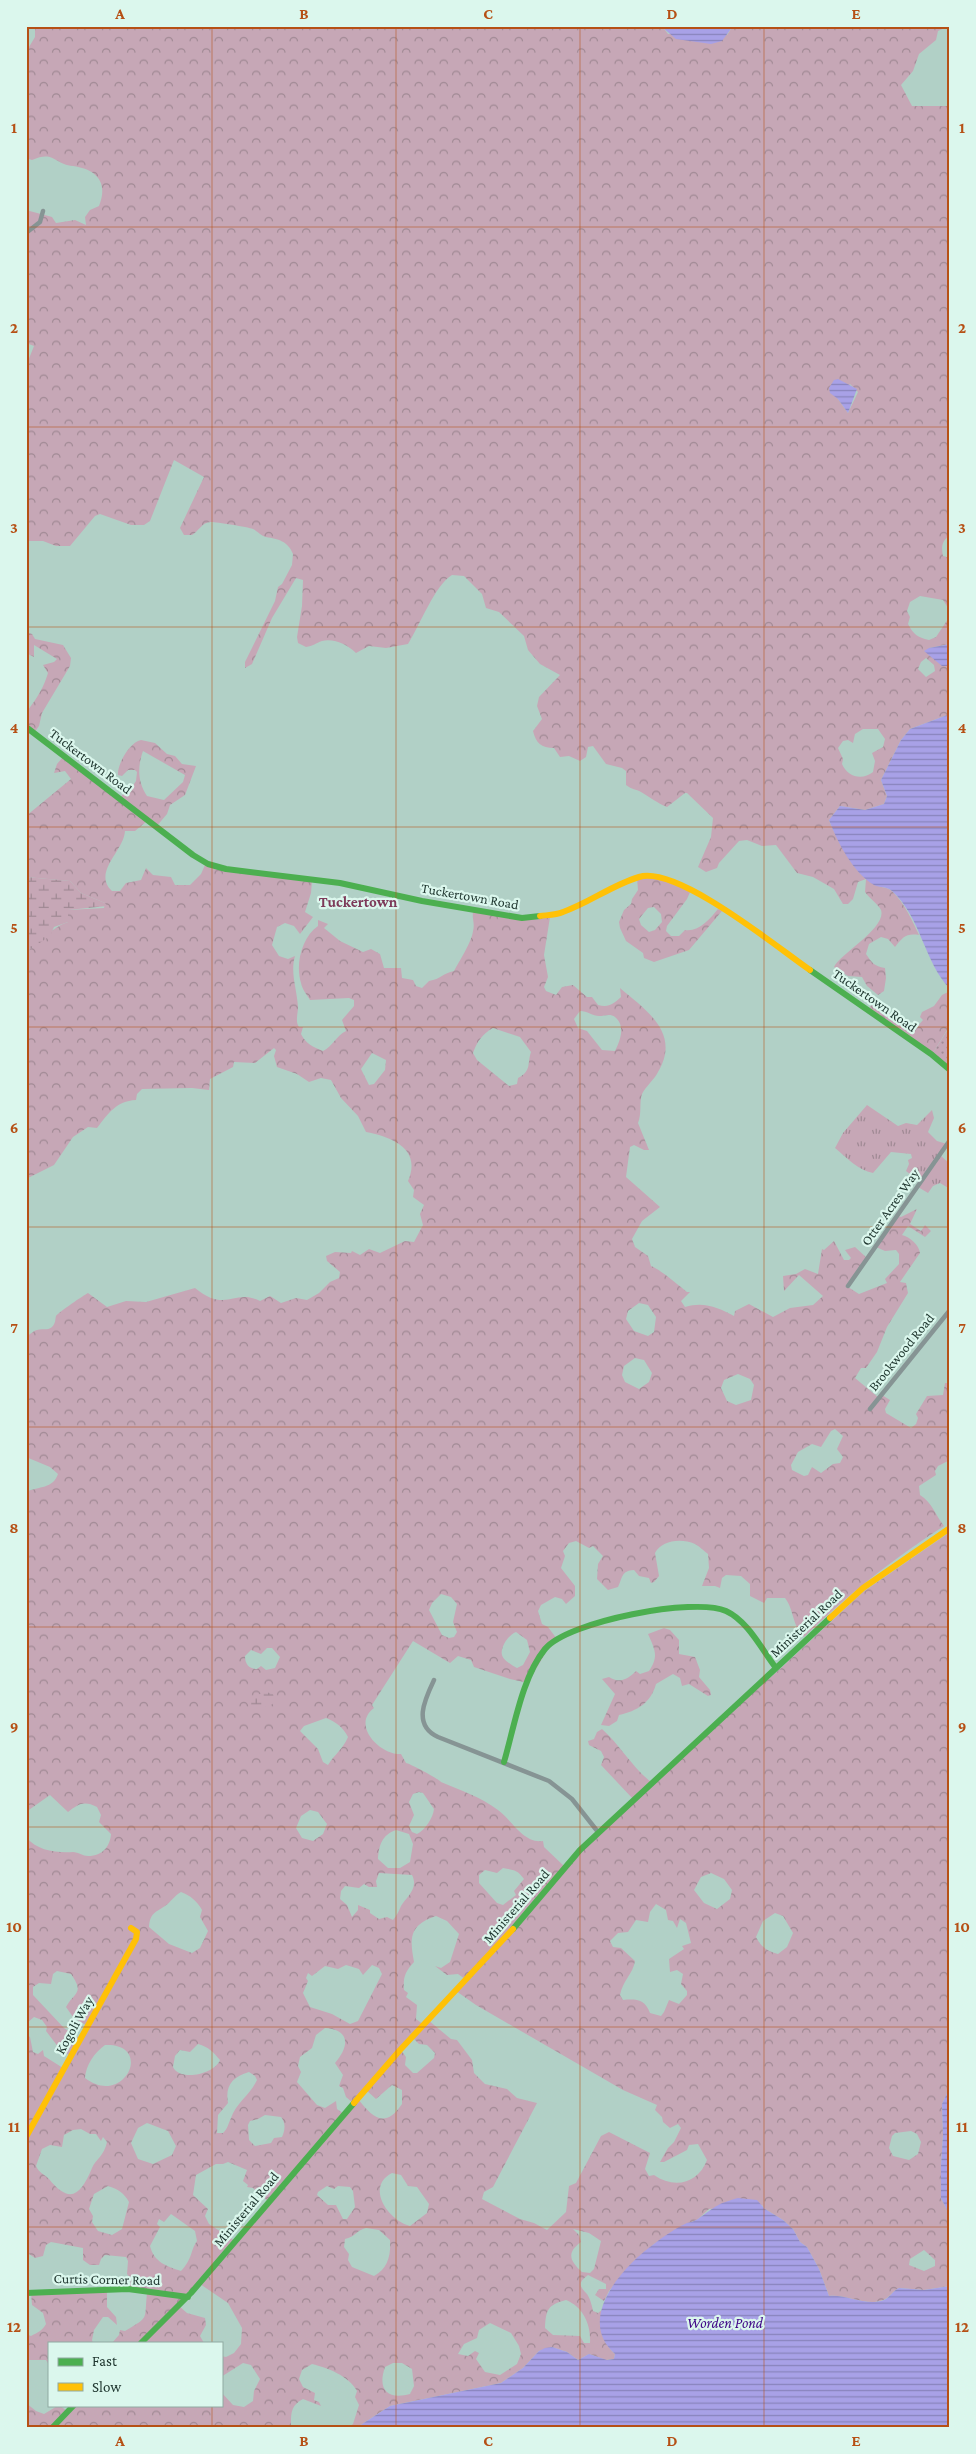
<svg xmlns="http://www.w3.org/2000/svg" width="976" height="2454" font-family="'Crimson Pro',serif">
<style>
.grass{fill:url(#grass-tufts)}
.forest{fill:url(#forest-crowns);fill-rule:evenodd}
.wetland{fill:url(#wetland-marsh)}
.park{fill:url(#park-dots)}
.water{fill:url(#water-rules)}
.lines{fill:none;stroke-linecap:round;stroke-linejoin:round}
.street{stroke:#869494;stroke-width:4.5}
.fast{stroke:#4caf50;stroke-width:6}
.slow{stroke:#ffc107;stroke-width:6}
.grid{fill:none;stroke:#b65015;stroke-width:1;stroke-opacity:0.55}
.labels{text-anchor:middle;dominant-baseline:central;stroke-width:4.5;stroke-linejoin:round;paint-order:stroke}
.street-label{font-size:14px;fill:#1f362f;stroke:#dbf7ed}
.neighbourhood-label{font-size:15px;font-weight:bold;fill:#7d3a59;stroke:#dbf7ed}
.water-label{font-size:15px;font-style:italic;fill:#3f0687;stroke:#dbf7ed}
.neatline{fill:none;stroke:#b65015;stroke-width:2}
.grid-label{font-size:16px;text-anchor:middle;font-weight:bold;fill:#b65015}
</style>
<defs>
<pattern id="grass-tufts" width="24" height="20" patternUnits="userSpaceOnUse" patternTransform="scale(1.25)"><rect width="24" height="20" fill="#c6a7b6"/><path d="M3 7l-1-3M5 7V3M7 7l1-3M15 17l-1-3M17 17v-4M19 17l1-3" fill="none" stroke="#a08994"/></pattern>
<pattern id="forest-crowns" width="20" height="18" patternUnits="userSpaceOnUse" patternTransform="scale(1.25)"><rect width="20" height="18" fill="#c6a7b6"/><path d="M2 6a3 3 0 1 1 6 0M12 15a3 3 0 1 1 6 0" fill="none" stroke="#a08994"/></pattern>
<pattern id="wetland-marsh" width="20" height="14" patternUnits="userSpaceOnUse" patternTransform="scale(1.25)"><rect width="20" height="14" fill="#c6a7b6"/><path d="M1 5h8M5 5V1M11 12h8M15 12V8" fill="none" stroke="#a08994"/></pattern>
<pattern id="park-dots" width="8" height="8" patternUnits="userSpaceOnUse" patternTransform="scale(1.25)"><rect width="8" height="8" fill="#c6a7b6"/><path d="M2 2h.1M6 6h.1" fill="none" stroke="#a08994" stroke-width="1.8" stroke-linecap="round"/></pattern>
<pattern id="water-rules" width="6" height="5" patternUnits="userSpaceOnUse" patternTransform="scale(1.25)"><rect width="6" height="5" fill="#a8a1e7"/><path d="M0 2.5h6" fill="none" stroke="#8884bc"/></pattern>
</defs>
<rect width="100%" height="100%" fill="#b1d0c6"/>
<path class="grass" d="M 867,1105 L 898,1126 L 906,1123 L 917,1125 L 932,1110 L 934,1118 L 928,1132 L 937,1141 L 947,1144 L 940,1155 L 950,1164 L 950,1189 L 940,1183 L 933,1186 L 928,1193 L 918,1187 L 920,1182 L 906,1171 L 909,1164 L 908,1160 L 912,1158 L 911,1154 L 891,1152 L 873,1173 C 858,1170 847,1158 835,1148 L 843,1133 Z"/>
<path class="forest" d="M 35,26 L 662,26 L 668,34 L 727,35 L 733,26 L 949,26 L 938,31 L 936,40 L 919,54 L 913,71 L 901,85 L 912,106 L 947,106 L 947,93 L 950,93 L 950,535 C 942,541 941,546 943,556 L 950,558 L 950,611 L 943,600 L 920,596 L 910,602 L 907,611 L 910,617 L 908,624 C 914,635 917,637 929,640 L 936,637 L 950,616 L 950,644 L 929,648 L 942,666 L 950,666 L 950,714 L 910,729 L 901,740 L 881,780 L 887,796 L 884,804 L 865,810 L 840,806 L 829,820 C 836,839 857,871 872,883 C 879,888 887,886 893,892 C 905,904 912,920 919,935 C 906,933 903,937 895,947 L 888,939 L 881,937 L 869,944 L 866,954 C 872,963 874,966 885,968 L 886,978 L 884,991 L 878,995 L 867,986 L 862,977 L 848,976 L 834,967 C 841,953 887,928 881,910 C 878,904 869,898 865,892 L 866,879 L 858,882 L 853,899 L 848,904 L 843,904 L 834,889 L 813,877 L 797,873 L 776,845 L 762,846 L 747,840 L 739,841 L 719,863 L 717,868 L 706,872 L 698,867 L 711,837 L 713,818 L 687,793 L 685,793 L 667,807 C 657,803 650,797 641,792 C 636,789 632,790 626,785 L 626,771 L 622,768 L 606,764 L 593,746 L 588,747 L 586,757 L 580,761 L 569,756 L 560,757 L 554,748 C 541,748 536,743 533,731 L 542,719 L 537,706 L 539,697 L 560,675 L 540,664 L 528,650 L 524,636 L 499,612 L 486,608 L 482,594 L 464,576 L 452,575 C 435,585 420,625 408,644 L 386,648 L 369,646 L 356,653 C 348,645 334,638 322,641 C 316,643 313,646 306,647 L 298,643 L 297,637 L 302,606 L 303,580 L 296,578 L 272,618 L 252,664 L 245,668 L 245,662 L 275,601 L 278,587 L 282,584 L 292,565 L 293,554 C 288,541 278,539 266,537 C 261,536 257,531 253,529 C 248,527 216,522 211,522 C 202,522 198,532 192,535 L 184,535 L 180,528 L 204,477 L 174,460 L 150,521 L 144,525 L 131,525 L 100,514 L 95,516 L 70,546 L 56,546 L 43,541 L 26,541 L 26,366 L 34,346 L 26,343 L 26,210 L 52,217 L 56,223 L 75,220 L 86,225 L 85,217 L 90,210 L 99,206 C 109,181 95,169 73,166 C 54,164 54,150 32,160 L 26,158 L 26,52 L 35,37 ZM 850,384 L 858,392 L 848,413 L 838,399 ZM 926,658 L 934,665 L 935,671 L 926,677 L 918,669 L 921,662 ZM 863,729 L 878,729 L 885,739 L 883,747 L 872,753 L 875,761 L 873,772 C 863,780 848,778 842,764 L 843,759 L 838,748 L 843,741 L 848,740 L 853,743 L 855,734 Z
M 26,632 L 32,634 L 35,639 L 63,645 L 71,658 L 70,666 L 42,713 L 39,726 L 34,733 L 30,732 L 26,736 L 26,710 L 28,710 C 37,698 44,687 48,673 L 43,665 L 54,662 L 57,659 L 34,645 L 34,657 L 26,653 Z
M 141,740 L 155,743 L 167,754 L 175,756 L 182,764 L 196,766 L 185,795 L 170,805 L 167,814 L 156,827 L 147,821 L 135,831 L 125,831 C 124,851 92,872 112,891 L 120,891 L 126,883 L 141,880 L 146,868 L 153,875 L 171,877 L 175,885 L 190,885 L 201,874 L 205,865 L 312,881 L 311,893 L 305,912 L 313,917 L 300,934 L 294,926 L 285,923 L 277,927 L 272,945 L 279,956 L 288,959 L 295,956 C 290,973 297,989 298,1007 C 298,1014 295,1021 299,1027 L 303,1027 L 301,1034 C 306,1044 313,1047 323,1051 C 333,1046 336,1036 346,1031 L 342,1020 L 354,1006 L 354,1000 L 349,998 L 310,1000 C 307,995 302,989 301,983 C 295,964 302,937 318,926 L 318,920 L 328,924 L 324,928 L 340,941 L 363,952 L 371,949 L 380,954 L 384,968 L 401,968 L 402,978 L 413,980 L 416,986 L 422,988 L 429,981 C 441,979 443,973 454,971 C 459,962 472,941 473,931 C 475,924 472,919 473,912 L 506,917 L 550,917 L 544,955 L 548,977 L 544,987 L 546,991 L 556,995 L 562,987 L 573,985 L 587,997 L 592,997 L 598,1005 C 609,1008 613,1004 621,997 L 620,988 C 647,1011 681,1033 658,1072 C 654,1080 646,1086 642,1094 C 639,1102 642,1114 638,1123 L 649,1150 L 644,1150 L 634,1145 L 630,1147 L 626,1177 L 660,1207 L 642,1221 L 632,1239 L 635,1247 L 648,1256 L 651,1266 C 661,1270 677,1284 687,1292 L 690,1292 L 681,1301 L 685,1307 C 704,1301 719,1308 734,1316 L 735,1311 L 749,1304 L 773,1317 L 790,1308 L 813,1305 L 823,1296 L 799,1275 L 784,1291 L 783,1276 L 796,1274 L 805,1269 L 818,1274 L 822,1249 L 824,1250 L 834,1241 L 844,1260 L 849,1260 L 851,1258 L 845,1250 L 855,1247 L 867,1258 L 848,1287 L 859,1294 L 887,1283 L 885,1279 L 899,1264 L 899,1254 L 896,1250 L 885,1251 L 876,1247 L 898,1216 L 901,1217 L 917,1209 L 910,1224 L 921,1231 L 925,1225 L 931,1231 L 925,1237 L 908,1226 L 902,1235 C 910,1237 919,1245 920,1253 L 900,1282 L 906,1283 L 908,1293 L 887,1327 L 877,1352 L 866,1368 L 861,1368 L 855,1378 L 879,1398 L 882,1395 L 890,1400 L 885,1409 L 886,1413 L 911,1428 L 916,1424 L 918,1418 L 916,1414 L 927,1396 L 943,1395 L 945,1383 L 950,1383 L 950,1460 L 938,1466 L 935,1471 L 936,1475 L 919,1486 L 920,1495 C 932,1502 936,1516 944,1526 C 890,1561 850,1593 804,1637 C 792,1626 794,1609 785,1598 L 767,1598 L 764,1603 L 750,1596 L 750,1584 L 741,1576 L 726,1575 L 722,1578 L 720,1588 L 715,1586 L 702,1586 L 709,1568 L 708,1554 C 704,1551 699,1546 695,1544 C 681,1538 662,1540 655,1553 L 659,1576 L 654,1582 L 651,1583 L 649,1578 L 639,1576 L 634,1570 C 621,1571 623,1577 618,1587 L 608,1590 L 597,1579 L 598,1564 L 603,1556 L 593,1546 L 589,1548 L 576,1541 L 569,1543 L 563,1551 L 565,1556 L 561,1568 L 575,1586 L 575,1596 L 566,1604 L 562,1599 L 555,1597 L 541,1605 L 538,1611 L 542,1624 L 548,1627 L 557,1639 L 550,1645 L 528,1683 L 510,1679 L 474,1667 L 471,1660 L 458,1656 L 450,1663 L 413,1641 L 372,1705 L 374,1708 C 351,1725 380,1755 401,1754 L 406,1763 C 409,1763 439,1779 441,1782 C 460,1790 481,1797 498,1810 C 512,1820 523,1844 543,1841 L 544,1847 L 565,1867 L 633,1799 L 601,1765 L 604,1757 L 601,1751 L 589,1745 L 588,1741 L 594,1739 L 597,1732 L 602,1729 C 620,1745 632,1767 651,1782 L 780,1669 L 863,1592 L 950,1532 L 950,2087 L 942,2104 L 943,2135 L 941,2166 L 941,2198 L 950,2216 L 950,2286 L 924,2290 L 899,2288 C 893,2291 889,2298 883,2300 C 866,2307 847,2294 829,2296 L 819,2269 L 807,2247 L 800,2242 L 793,2229 L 783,2220 L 765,2209 L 762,2205 L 709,2209 L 697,2220 L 686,2224 L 654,2244 L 624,2273 L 609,2291 L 604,2301 L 595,2295 L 599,2289 L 606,2289 L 606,2284 L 588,2275 C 577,2283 580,2287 587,2294 C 590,2298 592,2306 593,2311 L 598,2313 L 602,2310 C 599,2327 602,2342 615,2354 L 614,2359 L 606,2360 L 589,2354 L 578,2360 L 567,2352 L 552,2347 L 539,2351 L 523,2368 L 501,2383 L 390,2406 L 356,2428 L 348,2428 L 353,2424 L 359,2405 L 355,2397 L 357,2391 C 349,2376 328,2368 312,2364 L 302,2370 L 299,2379 L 303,2387 L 315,2393 L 314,2400 L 319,2402 L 321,2406 L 303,2399 C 290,2406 291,2414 291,2428 L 26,2428 L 26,2403 L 36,2411 L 44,2414 L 59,2405 L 67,2411 L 74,2405 L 185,2405 L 187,2407 L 192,2405 L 221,2405 L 221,2392 L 233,2405 L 244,2407 L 253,2401 L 254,2391 L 260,2379 L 251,2365 L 243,2363 L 221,2377 L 221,2356 L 226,2357 L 234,2353 L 241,2344 L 242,2328 L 228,2303 L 200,2284 L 179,2306 L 187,2313 L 205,2318 L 206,2325 L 200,2336 L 204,2343 L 112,2343 L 119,2335 L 120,2330 L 125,2331 C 150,2316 144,2321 147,2293 L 129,2290 L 131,2279 L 127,2274 L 128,2261 L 126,2257 L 105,2255 L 101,2259 L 99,2265 L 90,2265 L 83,2260 L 83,2248 L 51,2242 L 46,2245 L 43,2256 L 35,2258 L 26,2252 L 26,2034 L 30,2037 L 33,2052 L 38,2054 L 43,2050 L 44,2056 L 63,2068 L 70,2056 L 59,2048 L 46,2031 L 47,2027 L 42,2020 L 34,2017 L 26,2024 L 26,1837 C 37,1851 57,1853 73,1852 C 78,1852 83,1856 88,1856 C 103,1856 110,1846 111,1834 L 99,1822 L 101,1815 L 97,1807 C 84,1800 78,1804 68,1812 L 50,1795 L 26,1812 L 26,1492 C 39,1486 53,1489 58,1474 L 50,1467 L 26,1457 L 26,1337 C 29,1335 33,1331 37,1330 C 42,1328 47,1331 52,1327 C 56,1323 55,1319 56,1316 C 59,1312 84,1295 88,1293 L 107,1307 L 126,1301 L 146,1302 L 195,1288 C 227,1314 233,1288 260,1301 L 270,1296 L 281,1303 L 296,1298 L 307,1300 L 319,1293 L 330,1282 L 339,1278 L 340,1272 L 327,1261 L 326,1256 L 335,1252 L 351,1253 L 352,1251 L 360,1255 L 369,1249 L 380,1253 L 405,1241 L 414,1242 L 423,1225 L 420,1214 L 424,1205 L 413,1197 L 414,1190 L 408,1181 C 422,1149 392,1137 366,1132 L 358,1116 L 341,1098 L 331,1080 L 321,1078 L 309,1082 L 297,1074 L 277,1067 L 274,1056 L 276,1050 L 274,1048 L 255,1063 L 234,1062 L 233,1067 L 210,1079 L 209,1090 L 192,1088 L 142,1089 L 137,1094 L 136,1100 C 116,1101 108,1114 97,1128 L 88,1127 L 73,1137 L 54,1165 L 26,1179 L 26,952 C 43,941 50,928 68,922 L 68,910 L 104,908 L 105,903 L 81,893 L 70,881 L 26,877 L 26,816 L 71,779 L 65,771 L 54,773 L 57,764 L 63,757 L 119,799 L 125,792 L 130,790 L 136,781 L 137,772 L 135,770 L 128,770 L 122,776 L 118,775 C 117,764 130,742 141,740 ZM 143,751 L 185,775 L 183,782 L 164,800 L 147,796 C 138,782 137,768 143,751 ZM 580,1011 C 587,1011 593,1016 599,1016 C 605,1016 610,1013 615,1017 C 626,1026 620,1041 615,1051 L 602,1050 L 587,1031 L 578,1028 L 574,1019 ZM 493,1028 L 520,1037 L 531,1052 C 527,1063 532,1071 518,1078 L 517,1084 L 509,1086 L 477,1060 L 473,1053 C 477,1042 482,1034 493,1028 ZM 372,1053 L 386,1060 L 385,1070 L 374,1084 L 369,1085 L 361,1069 ZM 639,1303 L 648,1305 L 656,1317 L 654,1332 L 648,1336 L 634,1331 L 626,1319 L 628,1311 ZM 635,1358 L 644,1360 L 652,1373 L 649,1382 L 639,1389 L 625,1382 L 622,1375 L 624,1366 ZM 738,1374 L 750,1379 L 754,1385 L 751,1400 L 736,1405 L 727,1401 L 721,1388 L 724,1380 ZM 835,1429 L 843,1436 L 837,1449 L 843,1457 L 840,1463 L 833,1464 L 821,1473 L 812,1467 L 808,1475 L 804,1476 L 792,1470 L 791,1465 L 798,1452 L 812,1444 L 821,1447 L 831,1431 ZM 441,1594 L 451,1597 L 457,1604 L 453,1622 L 457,1632 L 454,1637 L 449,1638 L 442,1635 L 429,1610 L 432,1603 ZM 516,1632 L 527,1640 L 530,1652 L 523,1665 L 517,1668 C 513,1666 503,1660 502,1655 C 500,1648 508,1635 516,1632 ZM 267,1648 L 272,1648 L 280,1657 L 275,1668 L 266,1670 L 261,1666 L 257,1669 C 249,1669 245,1664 245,1656 L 251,1650 L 261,1654 ZM 326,1718 C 336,1722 343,1727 348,1737 C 343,1749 334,1755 328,1765 L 323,1762 L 318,1749 L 300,1731 L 304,1726 ZM 419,1792 L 423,1793 L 434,1809 C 433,1818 425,1830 417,1834 L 412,1832 L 409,1826 L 414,1815 L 409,1802 L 413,1794 ZM 310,1810 L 318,1812 L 327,1824 L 323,1834 L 313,1841 L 302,1838 L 296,1828 L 301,1816 ZM 396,1830 L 409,1834 L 413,1844 L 410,1862 L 400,1868 L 388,1868 L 378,1859 C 379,1845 382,1835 396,1830 ZM 503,1868 C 513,1870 517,1869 524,1879 L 514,1891 L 516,1895 L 503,1905 L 497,1903 L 479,1883 L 479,1875 L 485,1870 L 497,1873 ZM 379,1873 L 412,1875 C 419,1889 406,1897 401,1906 C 399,1911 397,1915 393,1920 L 387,1917 L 379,1919 L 370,1913 L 370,1910 L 358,1905 L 358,1910 L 352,1917 L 347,1905 L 340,1899 L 341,1891 L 345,1886 L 359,1888 L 364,1884 L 369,1887 L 377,1887 L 376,1881 ZM 711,1873 L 724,1879 L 732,1890 L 730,1899 L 717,1909 L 704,1903 L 694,1890 L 701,1877 ZM 181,1892 C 191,1896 197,1901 202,1910 L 200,1917 L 208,1931 L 200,1948 L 192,1953 L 169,1944 L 149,1927 C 150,1914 154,1913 165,1906 C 171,1902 174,1896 181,1892 ZM 656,1904 L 666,1910 L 668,1920 L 673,1921 L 677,1928 L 680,1919 L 686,1923 L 691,1943 L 682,1946 L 684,1949 L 669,1959 L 670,1972 L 677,1970 L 683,1974 L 681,1984 L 687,1991 L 687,1995 L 679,2004 L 669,2000 L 664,2012 L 661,2016 L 650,2013 C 645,1999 636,1999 623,2000 L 620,1995 C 623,1980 633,1974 635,1961 L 621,1948 L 613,1947 L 610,1941 L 618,1933 L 628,1932 L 636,1920 L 648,1922 L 650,1912 ZM 775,1913 L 783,1916 L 793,1933 L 787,1947 L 778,1954 C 767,1951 761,1947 756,1937 L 763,1921 ZM 436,1916 L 447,1921 L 459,1934 L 450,1962 L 441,1968 L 435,1966 L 447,1975 L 458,1974 L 465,1979 L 456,1991 L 476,2005 L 623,2090 L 657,2105 L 655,2110 L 662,2117 L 663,2122 L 670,2128 L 678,2124 L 681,2128 L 674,2142 L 668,2148 L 660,2162 L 664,2162 L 687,2150 L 689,2145 L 698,2144 L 707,2160 C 698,2184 674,2189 654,2175 L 649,2176 L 645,2169 L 650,2153 L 609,2132 L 601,2136 L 576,2183 L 569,2186 L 566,2212 L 547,2230 L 534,2223 L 520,2219 L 482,2199 L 484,2192 L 493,2187 L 537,2103 L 517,2098 L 507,2089 L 485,2084 L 474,2073 L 472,2060 L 457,2040 L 451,2039 L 428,2020 L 424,2025 L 416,2019 L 417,2005 L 406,1997 L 408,1993 L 404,1990 C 403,1977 405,1972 414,1962 C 410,1940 408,1925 436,1916 ZM 346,1965 L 359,1969 L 363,1975 L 372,1965 L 379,1968 L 382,1974 L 358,2021 L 350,2024 L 332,2014 L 310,2007 L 303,1993 L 308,1981 L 306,1978 L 308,1973 L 312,1976 L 325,1966 L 338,1969 ZM 57,1971 L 71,1974 C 85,1994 74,1992 66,2007 L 73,2017 L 87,2026 L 79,2038 L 64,2028 L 33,1995 L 33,1987 L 39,1983 L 51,1984 L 53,1974 ZM 325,2028 C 351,2030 349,2047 335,2063 L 343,2075 L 339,2086 L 343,2088 L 346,2097 L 353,2103 L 344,2114 L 337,2109 L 336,2101 L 325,2108 L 317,2105 L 297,2082 L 301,2072 L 298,2066 L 300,2057 L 312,2048 L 316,2035 ZM 412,2037 L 419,2044 L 427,2045 L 435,2053 L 434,2058 L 417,2073 L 413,2073 L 405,2065 L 406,2057 L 401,2050 ZM 198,2044 C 209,2047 213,2052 220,2060 C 215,2074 180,2082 173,2067 L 175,2056 L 180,2050 L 190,2052 ZM 105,2045 C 155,2043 124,2108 85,2078 C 86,2065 94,2053 105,2045 ZM 249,2072 L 255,2076 L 257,2080 C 250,2095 236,2103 231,2118 C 228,2124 228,2128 223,2133 L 217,2133 L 218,2115 L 228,2103 C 225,2086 232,2077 249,2072 ZM 392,2085 L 402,2090 L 402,2104 C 385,2129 373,2118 358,2099 L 366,2090 L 376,2099 ZM 265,2115 L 281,2117 C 286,2123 285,2130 282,2137 L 274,2138 L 271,2143 L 255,2146 L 249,2140 L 248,2125 L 250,2121 L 258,2119 ZM 147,2123 L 168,2131 L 176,2146 L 172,2155 L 153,2164 L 138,2159 L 131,2143 L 138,2128 ZM 81,2129 L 90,2134 L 96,2134 L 101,2141 L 103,2137 L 107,2142 C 104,2156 96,2159 92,2168 C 81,2195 70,2205 49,2179 C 44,2174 39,2173 36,2166 L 42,2149 L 50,2145 L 62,2147 L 64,2135 L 73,2130 ZM 911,2131 L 917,2134 L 921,2142 L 918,2154 L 909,2160 L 893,2156 L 889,2148 L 892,2136 L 895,2133 ZM 228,2162 L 247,2170 L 243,2181 L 248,2185 L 247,2187 L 253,2188 L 269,2202 L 235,2241 L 209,2224 L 205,2216 L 208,2209 L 193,2195 L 196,2175 L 216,2164 L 223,2164 ZM 392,2173 L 401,2175 L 408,2186 L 417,2187 L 429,2204 L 427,2213 L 410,2226 C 388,2220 365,2187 392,2173 ZM 108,2186 C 118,2189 124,2193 129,2202 L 122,2229 L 112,2235 L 98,2231 L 92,2222 L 93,2216 L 89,2209 L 94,2194 ZM 327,2186 L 334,2189 L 338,2186 L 350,2187 L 353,2191 L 355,2207 L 347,2219 L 343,2219 L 336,2205 L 328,2205 L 317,2195 L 318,2192 ZM 171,2214 L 195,2231 L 197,2241 C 190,2251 193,2258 181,2271 C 166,2266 154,2262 150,2246 L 160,2227 L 157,2224 L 159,2219 L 164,2222 ZM 366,2228 L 379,2230 L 390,2240 C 391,2255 388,2269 374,2276 L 352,2267 L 348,2260 L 349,2254 L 344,2247 L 345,2239 C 355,2237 357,2230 366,2228 ZM 573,2229 L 589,2233 L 601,2241 L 594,2269 L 590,2273 L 582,2272 C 570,2261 566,2253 581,2242 L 579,2235 ZM 924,2250 L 935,2260 L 935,2266 L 924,2271 L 909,2265 L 910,2259 ZM 566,2300 C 583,2307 591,2324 590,2343 L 584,2343 L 580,2336 L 553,2335 L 545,2328 C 546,2309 548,2305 566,2300 ZM 490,2323 L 511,2333 L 519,2346 L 521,2354 L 517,2364 L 500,2375 L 485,2372 L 476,2359 L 479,2353 L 475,2351 L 468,2356 L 458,2354 L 464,2344 L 477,2338 L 479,2330 ZM 393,2363 L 402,2363 L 412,2369 L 414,2386 L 410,2394 C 388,2400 377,2390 385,2367 Z
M 658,877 L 691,890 L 687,899 L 667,926 L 666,931 L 671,936 L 679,936 L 685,930 C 699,932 710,919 718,909 L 722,911 L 689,950 L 654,962 L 644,958 L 643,953 L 626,941 L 620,928 L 619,922 L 624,910 L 631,904 L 632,899 L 638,890 L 637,878 ZM 654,907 L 661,914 L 662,922 L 655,930 L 649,932 L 641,925 L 639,919 L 648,908 Z
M 950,991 L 950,1025 L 933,1053 L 868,1010 L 872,1004 L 916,1028 L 923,1020 L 920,1017 L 922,1012 L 934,1006 L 942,995 Z
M 664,1628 L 670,1630 L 679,1640 L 679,1654 L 695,1657 L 700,1670 L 699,1677 L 710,1690 L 711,1695 L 708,1696 L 689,1684 L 682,1686 L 680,1678 L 673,1674 L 656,1684 C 651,1703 637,1711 619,1715 L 617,1721 L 609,1726 L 601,1725 L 615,1694 L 602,1679 L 609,1677 C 620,1684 628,1679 636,1671 L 640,1674 L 649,1671 C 659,1656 655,1650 648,1634 Z
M 107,2292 L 107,2307 L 116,2317 L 117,2325 L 108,2317 L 103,2317 L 94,2330 L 92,2340 L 93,2343 L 49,2343 L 49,2365 L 46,2360 L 26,2360 L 26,2334 L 31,2336 C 37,2333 43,2330 46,2324 L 43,2313 L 32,2305 L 31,2293 Z"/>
<path class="wetland" d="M 26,877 L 70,881 L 81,893 L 105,903 L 107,906 L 68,910 L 68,922 L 54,927 L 50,936 L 26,952 Z
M 266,1692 L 273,1694 L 275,1701 L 270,1706 L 251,1710 L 251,1701 L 257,1695 Z"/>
<path class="park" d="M 950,1026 L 950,1069 L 933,1053 Z"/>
<path class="water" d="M 733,26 L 722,41 L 711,44 L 676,39 L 662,27 Z
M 838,379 L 857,389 L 848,413 L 838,399 L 830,393 L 829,388 L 834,380 Z
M 950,644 L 950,666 L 942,666 L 924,651 L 929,648 Z
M 950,714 L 950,989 C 924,962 921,917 892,891 C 887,886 880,888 874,885 C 853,873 837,841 829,820 L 840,806 L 865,810 L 884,804 L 887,796 L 881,780 L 901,740 L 910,729 Z
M 950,2087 L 950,2216 L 941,2198 L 941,2166 L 943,2135 L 942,2104 Z
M 738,2198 L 757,2200 L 765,2209 L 783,2220 L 793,2229 L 800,2242 L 807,2247 L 819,2269 L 829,2296 C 847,2294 866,2307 884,2300 C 889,2298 893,2291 899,2288 L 924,2290 L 950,2286 L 950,2428 L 356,2428 L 390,2406 L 501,2383 L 523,2368 L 539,2351 L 545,2348 L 552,2347 L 567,2352 L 578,2360 L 589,2354 L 607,2360 L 614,2359 L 615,2354 C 575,2319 623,2266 654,2244 C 664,2236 676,2228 687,2223 C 691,2222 695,2221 698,2219 C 715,2207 716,2204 738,2198 Z"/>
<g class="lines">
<path class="street" d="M 26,233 L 40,222 L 43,211
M 848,1286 L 950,1140
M 870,1409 L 950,1310
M 434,1680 C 425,1699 412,1725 438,1737 L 549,1781 L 572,1799 L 598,1832"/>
<path class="fast" d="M 26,727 L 193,855 L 208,864 L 226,869 L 340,883 L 422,901 L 522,918 L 540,916
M 810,970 L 931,1054 L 950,1070
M 504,1762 C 514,1728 522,1677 545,1649 C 568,1621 695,1597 726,1611 C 748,1621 762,1650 776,1668
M 513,1929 L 580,1850 L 830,1618
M 26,2293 L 128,2289 L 188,2297
M 141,2343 L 191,2293 L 354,2103
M 52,2428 L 74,2405"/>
<path class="slow" d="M 540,916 C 548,915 556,915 563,912 C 589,903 612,885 639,877 C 677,865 778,948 810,970
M 830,1618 L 863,1588 L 950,1528
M 354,2103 L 400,2050 L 513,1929
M 26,2137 L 136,1939 L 137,1932 L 131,1928"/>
</g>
<path class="grid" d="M 212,26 L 212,2343M 396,26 L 396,2428M 580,26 L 580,2428M 764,26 L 764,2428M 26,227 L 950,227M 26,427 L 950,427M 26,627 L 950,627M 26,827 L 950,827M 26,1027 L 950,1027M 26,1227 L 950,1227M 26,1427 L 950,1427M 26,1627 L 950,1627M 26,1827 L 950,1827M 26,2027 L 950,2027M 26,2227 L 950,2227M 212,2405 L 212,2428"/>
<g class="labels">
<g class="street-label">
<text transform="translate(91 761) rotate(37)">Tuckertown Road</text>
<text transform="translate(470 896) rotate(10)">Tuckertown Road</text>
<text transform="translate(875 1000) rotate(35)">Tuckertown Road</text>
<text transform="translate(890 1207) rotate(-55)">Otter Acres Way</text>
<text transform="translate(901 1352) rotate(-51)">Brookwood Road</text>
<text transform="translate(806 1623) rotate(-43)">Ministerial Road</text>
<text transform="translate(516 1906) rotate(-49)">Ministerial Road</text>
<text transform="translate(74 2025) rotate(-61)">Kogoli Way</text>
<text transform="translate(246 2209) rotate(-50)">Ministerial Road</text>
<text transform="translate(107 2279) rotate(1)">Curtis Corner Road</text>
</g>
<g class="neighbourhood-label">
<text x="358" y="902">Tuckertown</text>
</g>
<g class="water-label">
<text x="725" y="2323">Worden Pond</text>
</g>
</g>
<rect width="976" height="2454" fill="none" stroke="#dbf7ed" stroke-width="55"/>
<rect x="48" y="2342" width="175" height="65" fill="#dbf7ed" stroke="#90aaa1"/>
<rect x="58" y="2358" width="25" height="8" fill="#4caf50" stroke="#90aaa1"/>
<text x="92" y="2366" font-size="15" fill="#1f362f">Fast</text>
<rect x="58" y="2383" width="25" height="8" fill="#ffc107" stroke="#90aaa1"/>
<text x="92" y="2392" font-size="15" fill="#1f362f">Slow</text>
<rect x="28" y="28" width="920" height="2398" class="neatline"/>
<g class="grid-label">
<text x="120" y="19">A</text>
<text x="304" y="19">B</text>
<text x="488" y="19">C</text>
<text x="672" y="19">D</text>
<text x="856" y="19">E</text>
<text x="14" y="133">1</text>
<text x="962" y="133">1</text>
<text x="14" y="333">2</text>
<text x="962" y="333">2</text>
<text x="14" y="533">3</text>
<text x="962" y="533">3</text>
<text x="14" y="733">4</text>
<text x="962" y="733">4</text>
<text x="14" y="933">5</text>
<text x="962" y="933">5</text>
<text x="14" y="1133">6</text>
<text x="962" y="1133">6</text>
<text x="14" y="1333">7</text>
<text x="962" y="1333">7</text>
<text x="14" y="1533">8</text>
<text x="962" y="1533">8</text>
<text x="14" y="1732">9</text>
<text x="962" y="1732">9</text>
<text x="14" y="1932">10</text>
<text x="962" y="1932">10</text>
<text x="14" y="2132">11</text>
<text x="962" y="2132">11</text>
<text x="14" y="2332">12</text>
<text x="962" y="2332">12</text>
<text x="120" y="2446">A</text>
<text x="304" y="2446">B</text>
<text x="488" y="2446">C</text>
<text x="672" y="2446">D</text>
<text x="856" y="2446">E</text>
</g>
</svg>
